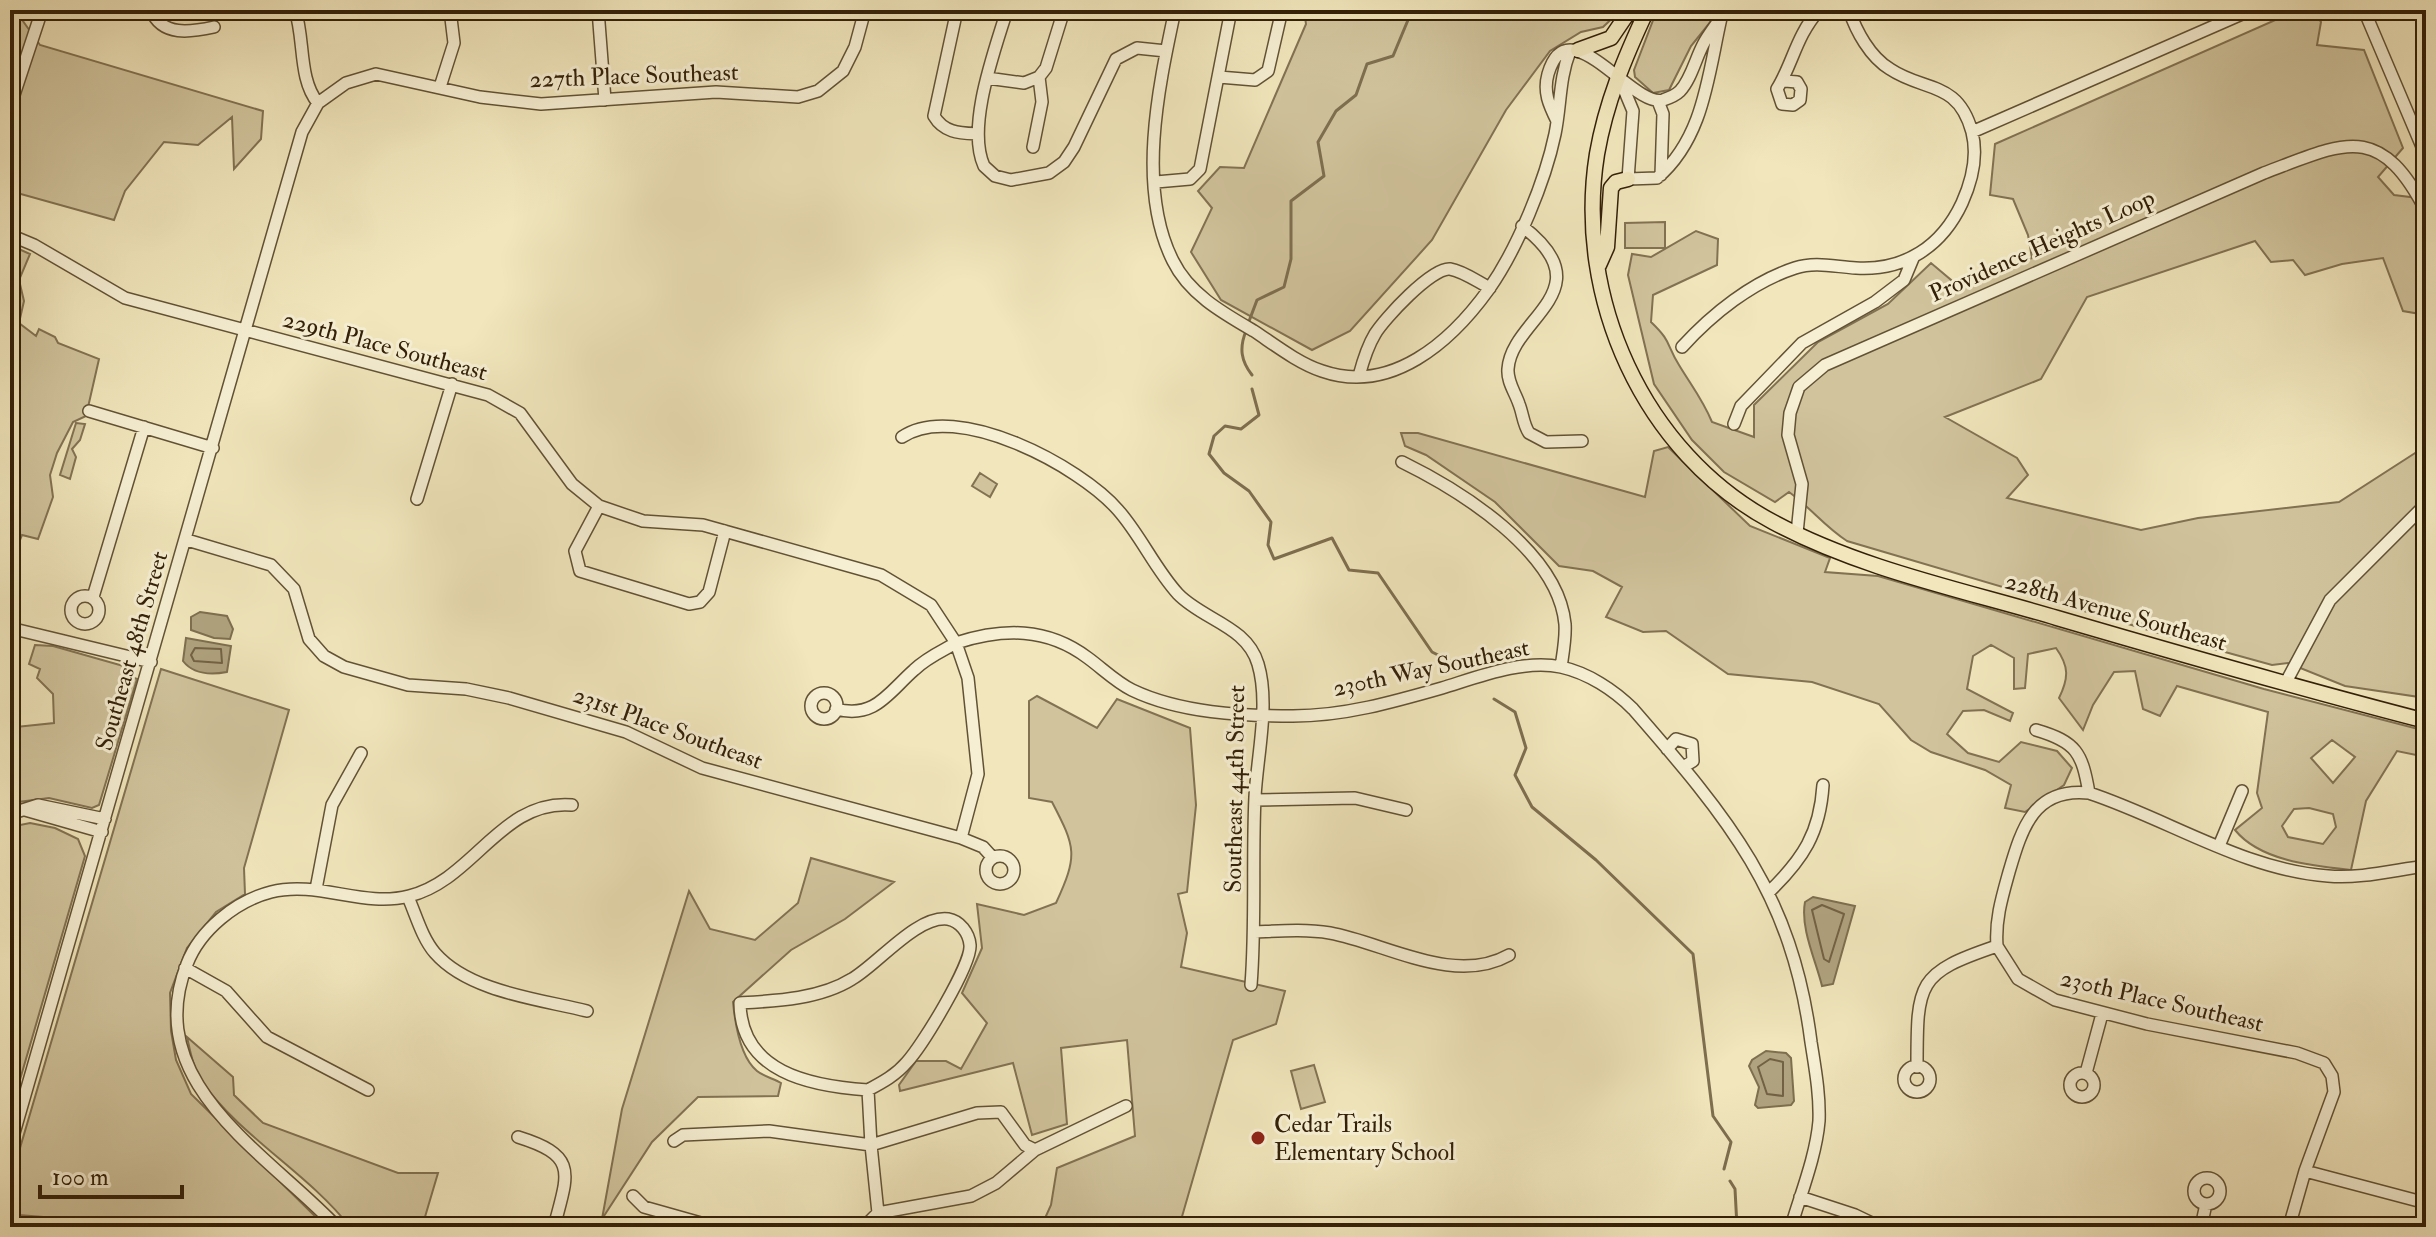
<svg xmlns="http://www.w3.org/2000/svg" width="2436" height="1237" font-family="'IM FELL Double Pica',serif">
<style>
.green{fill:#d1c49d;stroke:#827252;stroke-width:2;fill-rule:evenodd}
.water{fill:#b0a37f;stroke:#7e6f4f;stroke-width:2}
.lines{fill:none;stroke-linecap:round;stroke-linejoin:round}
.shore{stroke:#726244;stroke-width:2}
.stream{stroke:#7e6f4f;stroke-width:3}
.minor-casing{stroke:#625235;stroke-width:14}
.major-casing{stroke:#332008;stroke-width:17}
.minor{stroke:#f6efd3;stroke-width:11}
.major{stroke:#f1e6bc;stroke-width:14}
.poi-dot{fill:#8f2418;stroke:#f6efd3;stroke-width:3}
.labels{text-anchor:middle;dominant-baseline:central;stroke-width:6;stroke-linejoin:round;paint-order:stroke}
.street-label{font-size:24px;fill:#332008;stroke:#f6efd3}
.poi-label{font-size:24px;fill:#332008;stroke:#f6efd3;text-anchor:start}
</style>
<rect width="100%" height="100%" fill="#f1e6bc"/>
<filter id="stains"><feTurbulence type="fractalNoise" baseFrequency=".0025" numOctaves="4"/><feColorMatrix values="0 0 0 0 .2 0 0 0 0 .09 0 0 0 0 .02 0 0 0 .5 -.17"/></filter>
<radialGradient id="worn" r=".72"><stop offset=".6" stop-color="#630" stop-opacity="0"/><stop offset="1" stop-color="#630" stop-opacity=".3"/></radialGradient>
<path class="green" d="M 10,10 L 15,10 L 40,45 L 263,111 L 261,139 L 234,169 L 232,117 L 198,145 L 164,142 L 125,191 L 114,220 L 10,191 Z
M 1304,10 L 1621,10 L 1603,27 L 1581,32 L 1550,51 L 1506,110 L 1432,240 L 1350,331 L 1312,350 L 1221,300 L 1191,252 L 1212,208 L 1198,191 L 1220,167 L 1244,168 L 1306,24 Z
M 1657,10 L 1720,10 L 1691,46 L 1669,90 L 1653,93 L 1635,77 L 1634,70 Z
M 2298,10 L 2313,10 L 2321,22 L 2317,45 L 2364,50 L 2403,148 L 2378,177 L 2394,195 L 2426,199 L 2426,315 L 2403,311 L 2383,258 L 2342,264 L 2305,275 L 2293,260 L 2271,262 L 2255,241 L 2087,297 L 2041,379 L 1945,417 L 2017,458 L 2028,475 L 2007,498 L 2141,530 L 2198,518 L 2339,502 L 2426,446 L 2426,698 L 2345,686 L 2288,663 L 2272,665 L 2196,644 L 1847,541 C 1825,527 1811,508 1789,492 L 1775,502 L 1724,472 L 1692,440 L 1654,384 L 1628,275 L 1632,254 L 1651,257 L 1696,231 L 1718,239 L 1717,265 L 1653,295 L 1651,322 C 1672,342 1666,344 1679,365 C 1691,385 1703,400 1712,422 L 1754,437 L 1754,405 L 1818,342 L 1888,304 L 1931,263 L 1956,284 L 2032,258 L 2028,235 L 2013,199 L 1990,195 L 1995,144 Z
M 1665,222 L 1665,248 L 1625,248 L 1625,223 Z
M 10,245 L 30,254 L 19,280 L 24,301 L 19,323 L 36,336 L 39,329 L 55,337 L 58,343 L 99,359 L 86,416 L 73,422 L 57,453 L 50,475 L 53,497 L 38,539 L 22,535 L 10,564 Z
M 76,423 L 85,424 L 80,440 L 72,449 L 76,457 L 70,479 L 60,475 Z
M 1401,433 L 1418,433 L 1645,497 L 1654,451 L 1668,447 L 1750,526 L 1830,558 L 1825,572 L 1878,576 L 2264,689 L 2426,731 L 2426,757 L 2397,751 L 2366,801 L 2351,870 C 2313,866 2260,861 2235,830 L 2262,808 L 2257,793 L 2268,712 L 2177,686 L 2160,716 L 2143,709 L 2135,671 L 2114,672 L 2093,705 L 2083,730 L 2059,698 C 2069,678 2069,666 2056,648 L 2028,654 L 2025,688 L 2014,689 L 2014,658 L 1991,645 L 1973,656 L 1967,689 L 2013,713 L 2010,721 L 1984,710 L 1963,711 L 1947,734 L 1968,753 L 1999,762 L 2021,742 L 2057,751 L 2072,768 L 2064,785 L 2025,812 L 2005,808 L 2011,785 L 1985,770 L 1931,752 L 1911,740 L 1879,704 L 1812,682 L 1728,674 L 1666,631 L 1643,632 L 1606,617 L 1622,587 L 1593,571 L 1559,566 L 1495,502 L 1426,455 L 1405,446 ZM 2332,740 L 2355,757 L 2333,783 L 2311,758 ZM 2309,808 L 2333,814 L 2336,827 L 2323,844 L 2288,837 L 2282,826 L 2294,809 Z
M 980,473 L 997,484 L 990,497 L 972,486 Z
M 35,645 L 53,646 L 134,669 L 134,678 L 137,679 L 99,805 L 92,808 L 49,798 L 10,803 L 10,720 L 16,727 L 54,723 L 53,694 L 37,678 L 40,669 L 29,664 Z
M 161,669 L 289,710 L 244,868 L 245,894 L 216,912 L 187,948 L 170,993 L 171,1031 L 176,1060 L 191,1094 L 326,1227 L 105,1227 L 108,1222 L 19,1215 L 14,1222 L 10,1221 L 10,1182 Z
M 1037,696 L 1097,728 L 1117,699 L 1190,728 L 1196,805 L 1187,892 L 1178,894 L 1187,933 L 1181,967 L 1285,991 L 1276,1024 L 1233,1040 L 1179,1227 L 1041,1227 L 1051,1205 L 1057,1168 L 1135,1136 L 1127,1040 L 1061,1048 L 1067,1124 L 1032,1135 L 1013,1063 L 900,1091 L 899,1085 L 916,1061 L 946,1061 L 961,1069 L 987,1023 L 962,993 L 982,948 L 977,904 L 1024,915 L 1056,903 C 1078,855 1076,848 1052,802 L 1029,798 L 1029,701 Z
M 30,823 L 55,828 L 78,839 L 85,856 L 10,1114 L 10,827 Z
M 811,858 L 894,882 L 845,919 L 791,950 L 733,1002 C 735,1023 740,1057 757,1071 C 763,1076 774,1079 781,1083 L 778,1096 L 698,1097 L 652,1142 L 602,1219 L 622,1109 L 689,891 L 710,929 L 755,940 L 798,903 Z
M 187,1037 L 233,1077 L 234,1095 L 263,1123 L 398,1173 L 438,1173 L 422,1227 L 350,1227 C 307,1172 240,1137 200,1079 C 193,1068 190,1050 187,1037 Z
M 1314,1065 L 1325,1102 L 1301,1109 L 1291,1071 Z"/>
<path class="water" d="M 200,612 L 227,616 L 233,629 L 230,639 L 214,638 L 191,630 L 191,617 Z
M 186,638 L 231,646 L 227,672 C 211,675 193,674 183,661 Z
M 1813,897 L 1855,906 L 1833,984 L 1822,986 C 1816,961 1800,928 1805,902 Z
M 1766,1051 L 1786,1053 L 1791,1058 L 1794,1101 L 1791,1105 L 1758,1108 L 1755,1105 L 1759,1087 L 1749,1066 L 1752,1060 Z"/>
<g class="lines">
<path class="shore" d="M 195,648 L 221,649 L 222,663 L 194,661 L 191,655 Z
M 1822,905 L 1844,914 L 1829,962 L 1824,959 L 1812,910 Z
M 1770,1059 L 1783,1062 L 1783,1096 L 1767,1094 L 1758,1067 Z"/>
<path class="stream" d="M 1421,10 L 1451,10
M 1248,324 L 1257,300 L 1284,287 L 1291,259 L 1291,201 L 1324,176 L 1318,142 L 1336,111 L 1356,95 L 1367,64 L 1393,56 L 1408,20 L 1421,10
M 1246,331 C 1239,348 1241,361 1252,375
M 1252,389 L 1259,415 L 1241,429 L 1225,426 L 1214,436 L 1209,454 L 1224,473 L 1249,491 L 1271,522 L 1268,545 L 1274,559 L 1332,538 L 1349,570 L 1378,573 L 1432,652 L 1454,663
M 1494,699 L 1515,712 L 1526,748 L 1515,775 L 1532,807 L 1596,860 L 1693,954 L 1713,1116 L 1731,1142 L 1724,1169
M 1730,1181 L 1735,1189 L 1737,1227"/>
<defs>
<path id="minor" d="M 151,10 C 162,37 191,32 214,27
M 598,10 L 605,100
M 957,10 L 934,116 C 944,133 960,133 978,134
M 1007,10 C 995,50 966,126 984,166 L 995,176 L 1011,180 L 1049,173 L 1064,162 L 1074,147 L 1116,59 L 1137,48 L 1166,51
M 1175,10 C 1159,85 1136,188 1173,261 C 1189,294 1223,313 1254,331 C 1275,345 1298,363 1322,371 C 1391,395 1451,342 1489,289 C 1517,249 1545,182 1555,134 C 1561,105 1559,79 1570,51
M 2364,10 L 2423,149
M 1618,75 L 1633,111 L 1628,179 L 1657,178 C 1704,138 1708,75 1721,18
M 1219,77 L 1255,80 L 1268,71 L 1282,10
M 987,78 L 1024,83 L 1039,77
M 1785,81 L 1797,82 L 1801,89 L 1800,100 L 1793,105 L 1782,104 L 1777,89 C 1793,63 1796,36 1819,10
M 440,87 L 454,43 L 450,10
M 1658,101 L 1663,114 L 1661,175
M 318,103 L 346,83 L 376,74 L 480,97 L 541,104 L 716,92 L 798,97 L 818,91 L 843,71 L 855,47 L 865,10
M 10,107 L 42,10
M 1557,121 C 1549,105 1543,92 1548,74 C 1568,5 1632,108 1663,100 C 1669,98 1676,95 1680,91 C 1692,78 1696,56 1705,41 C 1711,31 1719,21 1726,10
M 1972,132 L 2251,10
M 1033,147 L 1042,102 L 1039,77 L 1046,68 L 1064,10
M 1156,182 L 1190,179 L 1200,169 L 1231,10
M 1522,226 C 1606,290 1511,318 1508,369 C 1507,382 1515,392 1519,404 C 1523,414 1523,424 1529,433 L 1546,442 L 1582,441
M 10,235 L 34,245 L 125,298 L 488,395 L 520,413 L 572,484 L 599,506 L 643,521 L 703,525 L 881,575 L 931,605 L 956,643 C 1003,628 1047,627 1088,658 C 1103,669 1116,682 1132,690 C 1180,713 1242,716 1293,716 C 1344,716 1393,702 1442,688 C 1478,677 1523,659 1561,667 C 1588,673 1614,690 1633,709 C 1728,818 1792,893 1811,1042 C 1815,1068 1820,1094 1819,1121 C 1816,1156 1801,1193 1791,1227
M 1682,347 C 1712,314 1752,282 1795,268 C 1815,261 1836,267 1856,268 C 1905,271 1942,246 1962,203 C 1972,181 1978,156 1972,132 C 1958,80 1924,92 1890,69 C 1870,57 1856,31 1849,10
M 1359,376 C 1363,361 1367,347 1375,334 C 1384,319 1432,267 1450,269 C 1463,271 1478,282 1490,288
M 89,411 L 213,448
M 1734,424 L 1741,406 L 1802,343 L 1875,302 L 1904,280 L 1914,256
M 902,437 C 956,400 1080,466 1118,510 C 1141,536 1155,569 1178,594 C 1203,620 1247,626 1258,664 C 1270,704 1257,756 1255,797 C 1252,860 1256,922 1251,985
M 1402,462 C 1461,491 1558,551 1565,624 C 1566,638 1563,653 1561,667
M 417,499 L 452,384
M 599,506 L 575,551 L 580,571 L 689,604 L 700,602 L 709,592 L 725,531
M 1797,533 L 1802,484 L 1788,435 L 1790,413 L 1799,387 L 1825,365 L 2264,173 C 2344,143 2379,120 2426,211
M 187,540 L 271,565 L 294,589 L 309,639 L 324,656 L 344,667 L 408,685 L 466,689 L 509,698 L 626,732 L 702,768 L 961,838 L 983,847 L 993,858
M71 610a14 14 0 1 1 28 0a14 14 0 1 1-28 0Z
M 93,597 L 144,427
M 10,628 L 151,662
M 2285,684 L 2330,600 L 2426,504
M811 706a13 13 0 1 1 26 0a13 13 0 1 1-26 0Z
M 836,709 C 875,719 888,693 914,670 C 926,658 942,651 956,643 L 968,678 L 978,774 L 961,838
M 2036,730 C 2077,742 2082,753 2089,793
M 1667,749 L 1676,739 L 1692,744 L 1693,761 L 1683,767
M 1255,800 L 1355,798 L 1406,810
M 25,810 L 102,832
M 10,814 L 38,805 L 105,819
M 2219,846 L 2242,791
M986 870a14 14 0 1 1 28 0a14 14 0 1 1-28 0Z
M 316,889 L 332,805 L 361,753
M 1769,892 C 1803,859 1820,833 1823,785
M 408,897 C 416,915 422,938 435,953 C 469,992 539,999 587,1011
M 1255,932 C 1280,931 1305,929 1330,933 C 1385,943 1454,986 1509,955
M 1997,946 L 2018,979 L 2055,1000 L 2147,1024 L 2297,1053 L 2324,1063 L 2332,1076 L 2334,1092 L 2305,1171 L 2289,1227
M 185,968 L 226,991 L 267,1037 L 368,1090
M1904 1079a13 13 0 1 1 26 0a13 13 0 1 1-26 0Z
M 1917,1067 C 1917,982 1917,973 1997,946 C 1995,920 2002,897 2009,872 C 2022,828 2034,787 2089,793 C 2168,819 2244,870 2328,876 C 2360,879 2394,870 2426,866
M 2086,1073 L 2102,1014
M2070 1085a12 12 0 1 1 24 0a12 12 0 1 1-24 0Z
M 518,1137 C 579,1156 568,1173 554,1227
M 674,1141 L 683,1135 L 769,1131 L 871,1145 L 868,1090 C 883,1082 896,1075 907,1062 C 922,1046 972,964 970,945 C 969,933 960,921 948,919 C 917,915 878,964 852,979 C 820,999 776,1001 740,1003 C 741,1072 809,1086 868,1090
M 10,1147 L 302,132 L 318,103 C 298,79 305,39 295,10
M 2305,1171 L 2426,1203
M2194 1191a13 13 0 1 1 26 0a13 13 0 1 1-26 0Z
M 633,1196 L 644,1207 L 715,1227
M 1800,1197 L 1855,1215 L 1880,1227
M 878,1213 L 871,1145 L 977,1113 L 1001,1112 L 1025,1145 L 1035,1150
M 337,1227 C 267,1153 140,1083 187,964 C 200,930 236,901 271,892 C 318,880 363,908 409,896 C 474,880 501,799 572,805
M 864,1227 L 878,1213 L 971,1196 L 996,1183 L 1035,1150 L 1126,1106
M 2201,1227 L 2206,1204"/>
<path id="major" d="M 1647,10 C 1625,57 1606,102 1597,154 C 1574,297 1643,453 1773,522 C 1860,569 1963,590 2057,618 C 2180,654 2302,689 2426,721
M 1578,50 L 1611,38 L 1630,10
M 1599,265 L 1607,247 L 1611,188 L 1616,182 L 1628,179"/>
</defs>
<use href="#minor" class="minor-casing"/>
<use href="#major" class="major-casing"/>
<use href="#minor" class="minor"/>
<use href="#major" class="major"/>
</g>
<circle class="poi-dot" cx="1258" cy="1138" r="8"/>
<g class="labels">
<g class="street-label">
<text transform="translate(634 76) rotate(-2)">227th Place Southeast</text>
<text transform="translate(2042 246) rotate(-24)">Providence Heights Loop</text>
<text transform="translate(385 346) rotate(15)">229th Place Southeast</text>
<text transform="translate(2116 612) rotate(16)">228th Avenue Southeast</text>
<text transform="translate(132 651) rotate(-74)">Southeast 48th Street</text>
<text transform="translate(1431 668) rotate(-12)">230th Way Southeast</text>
<text transform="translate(668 728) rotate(20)">231st Place Southeast</text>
<text transform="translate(1235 789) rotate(-89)">Southeast 44th Street</text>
<text transform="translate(2162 1001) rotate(13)">230th Place Southeast</text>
</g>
<g class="poi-label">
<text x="1274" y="1124">Cedar Trails<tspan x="1274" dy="28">Elementary School</tspan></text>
</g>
</g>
<rect width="2436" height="1237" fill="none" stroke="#f1e6bc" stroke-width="40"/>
<rect x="12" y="12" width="2412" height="1213" fill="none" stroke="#332008" stroke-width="4"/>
<rect x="20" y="20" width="2396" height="1197" fill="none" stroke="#332008" stroke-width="2"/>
<path d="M40 1185v12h142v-12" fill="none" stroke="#332008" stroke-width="4"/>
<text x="52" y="1185" font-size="24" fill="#332008" stroke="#f6efd3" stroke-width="6" paint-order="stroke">100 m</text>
<rect width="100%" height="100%" filter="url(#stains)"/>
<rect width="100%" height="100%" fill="url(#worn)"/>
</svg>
